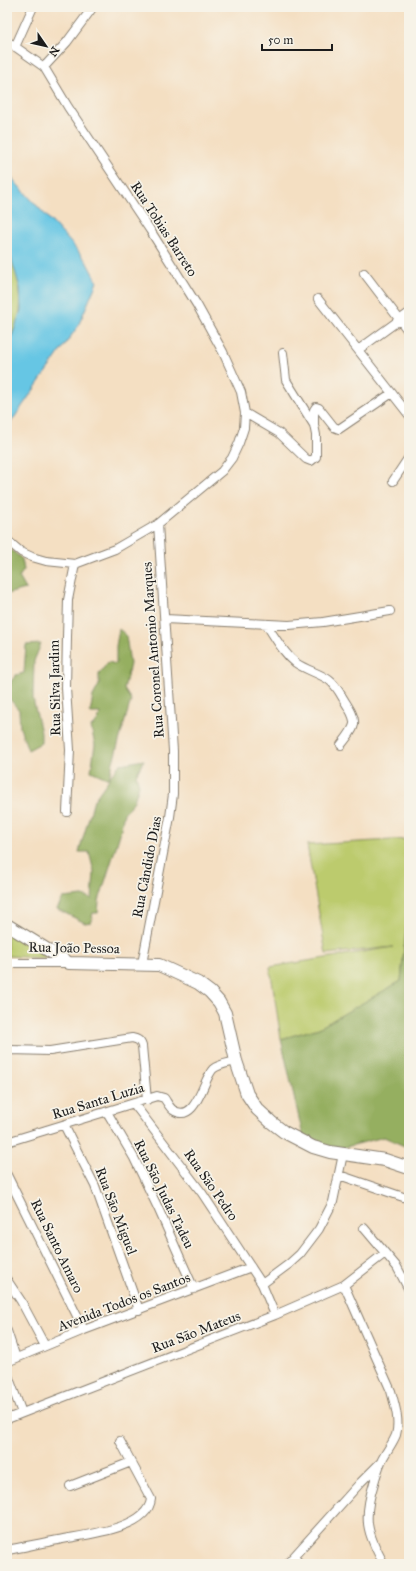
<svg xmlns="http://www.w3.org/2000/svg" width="416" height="1571" font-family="'IM FELL Great Primer',serif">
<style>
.green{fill:#bccb6d;stroke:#6c7444}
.forest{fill:#95af60;stroke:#58663e}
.water{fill:#66c6e4;stroke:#417180}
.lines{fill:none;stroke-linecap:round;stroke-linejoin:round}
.street-casing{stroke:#887e6f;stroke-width:10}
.secondary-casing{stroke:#887e6f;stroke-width:14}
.street{stroke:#fff;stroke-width:8}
.secondary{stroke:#fff;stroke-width:12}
.labels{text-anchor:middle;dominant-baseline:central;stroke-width:3.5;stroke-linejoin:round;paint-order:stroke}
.street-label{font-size:14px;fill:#1c1c1c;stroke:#f7f3e8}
</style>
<rect width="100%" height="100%" fill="#f7f3e8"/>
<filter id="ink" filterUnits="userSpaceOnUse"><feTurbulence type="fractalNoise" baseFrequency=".025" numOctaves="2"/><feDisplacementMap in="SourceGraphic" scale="8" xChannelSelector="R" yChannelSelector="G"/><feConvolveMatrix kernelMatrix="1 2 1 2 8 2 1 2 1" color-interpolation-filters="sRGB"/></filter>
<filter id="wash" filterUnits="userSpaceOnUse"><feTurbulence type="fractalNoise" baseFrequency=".012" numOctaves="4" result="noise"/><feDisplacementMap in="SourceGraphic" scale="16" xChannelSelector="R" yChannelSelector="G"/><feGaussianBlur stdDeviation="0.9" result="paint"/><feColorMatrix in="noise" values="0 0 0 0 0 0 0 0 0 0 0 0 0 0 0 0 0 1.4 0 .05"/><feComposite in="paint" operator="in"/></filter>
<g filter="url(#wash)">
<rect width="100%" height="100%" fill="#f4dfc2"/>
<path class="green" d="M 7,244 C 18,278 31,310 7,342 Z
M 409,839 L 409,941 L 404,946 L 401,981 L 319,1028 L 281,1039 L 270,967 L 393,947 L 326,954 L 307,845 Z
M 7,930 L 46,956 L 44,958 L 7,956 Z"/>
<path class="forest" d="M 7,546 L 22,559 L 24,570 L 19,577 L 26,589 L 7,594 Z
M 119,629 L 126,635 L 130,664 L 124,689 L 131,700 L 113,762 L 109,778 L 120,764 L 144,760 L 136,775 L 139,785 L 134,801 L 124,813 L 120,834 L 99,901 L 98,913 L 93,913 L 91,922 L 85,923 L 57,909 L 63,898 L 83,896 L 92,899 L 94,872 L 89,852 L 79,852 L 94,800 L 109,779 L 91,771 L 95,745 L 91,727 L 98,721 L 100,713 L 90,713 L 93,696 L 99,685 L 99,674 L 108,662 L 116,664 L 116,646 Z
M 41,644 L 34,661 L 33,699 L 41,732 L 41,743 L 28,750 L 20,728 L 19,710 L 7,696 L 11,681 L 16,675 L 24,673 L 26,645 Z
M 406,928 L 409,928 L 409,1148 L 384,1137 L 327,1152 L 303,1136 L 281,1039 L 319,1028 L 401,981 Z"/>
<path class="water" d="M 7,173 L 72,244 L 86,261 L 97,282 L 78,326 L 7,428 L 7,342 L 12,336 L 21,310 L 20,288 L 7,244 Z"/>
</g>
<g filter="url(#ink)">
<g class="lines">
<defs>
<path id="street" d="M 7,41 L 44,67 L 68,107 L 150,230 L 197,305 L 223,352 L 241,392 L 245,413 L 244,428 L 239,443 L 232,458 L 222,471 L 158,524 L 115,549 L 75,564 L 46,561 L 32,557 L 21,552 L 7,540
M 15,47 L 33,7
M 44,67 L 67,42 L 93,7
M 364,273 L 409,332
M 318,299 L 409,415
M 358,350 L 409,313
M 245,413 L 279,433 L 306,459 L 311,461 L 316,457 L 316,435 L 314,425 L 286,380 L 283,353
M 314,425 L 314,410 L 316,407 L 319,408 L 334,427 L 339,429 L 392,393
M 393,481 L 409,457
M 165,619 L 289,625 L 323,622 L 390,611
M 266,624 C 275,637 283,653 296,663 C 306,670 319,673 329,680 C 336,685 340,693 344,700 C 358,722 358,724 341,745
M 67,812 L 70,750 L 66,688 L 67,637 L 68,600 L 75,564
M 7,963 L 68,963
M 142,964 L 170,817 L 173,794 L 173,751 L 158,524
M 7,1053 L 10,1050 L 50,1051 L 132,1038 C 137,1039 140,1040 142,1046 L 147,1100
M 134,1104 L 202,1193 L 262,1284 L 275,1315
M 107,1112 L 134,1158 L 158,1208 L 194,1289
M 64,1125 L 95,1186 L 139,1310
M 7,1142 L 157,1096 L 164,1098 C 167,1102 169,1107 173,1110 C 196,1125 203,1079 213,1069 C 219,1064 229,1063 236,1061
M 7,1175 L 84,1330
M 339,1175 L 409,1199
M 364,1228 L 397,1267 L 409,1290
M 7,1280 L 21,1301 L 45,1346
M 262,1284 L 289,1264 L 300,1254 L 319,1229 L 333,1202 L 343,1154
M 344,1285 L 391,1391 C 395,1405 400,1421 396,1435 C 392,1445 385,1453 381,1462 C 378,1469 376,1476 374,1483 C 363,1518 366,1532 384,1564
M 7,1331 L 16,1358
M 7,1362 L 84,1330 L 251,1267
M 7,1373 L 22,1413
M 7,1419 L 275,1315 L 344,1285 L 385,1253
M 70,1486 L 131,1462
M 7,1550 C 24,1547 41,1543 58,1540 C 81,1535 148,1530 151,1499 L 120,1441
M 294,1557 L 300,1564
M 287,1564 L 361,1482 L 380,1463"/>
<path id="secondary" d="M 7,925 L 69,963 L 159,965 L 198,983 L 210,992 L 219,1002 L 225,1013 L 236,1061 L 247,1094 L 257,1109 L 271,1122 L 284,1132 L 313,1147 L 330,1152 L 385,1160 L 409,1168"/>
</defs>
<use href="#street" class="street-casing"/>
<use href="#secondary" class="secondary-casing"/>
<use href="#street" class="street"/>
<use href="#secondary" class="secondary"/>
</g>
</g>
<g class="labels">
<g class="street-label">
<text transform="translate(164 229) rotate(57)">Rua Tobias Barreto</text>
<text transform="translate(153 650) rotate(-94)">Rua Coronel Antonio Marques</text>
<text transform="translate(55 688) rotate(-91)">Rua Silva Jardim</text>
<text transform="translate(147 867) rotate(-79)">Rua Cândido Dias</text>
<text transform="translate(74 948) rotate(1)">Rua João Pessoa</text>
<text transform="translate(98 1101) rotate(-17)">Rua Santa Luzia</text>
<text transform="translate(211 1185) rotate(55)">Rua São Pedro</text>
<text transform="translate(164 1194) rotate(64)">Rua São Judas Tadeu</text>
<text transform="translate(116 1211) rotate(69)">Rua São Miguel</text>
<text transform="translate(57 1246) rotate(64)">Rua Santo Amaro</text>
<text transform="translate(124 1302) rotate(-21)">Avenida Todos os Santos</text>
<text transform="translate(196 1332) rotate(-21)">Rua São Mateus</text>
</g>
</g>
<rect width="416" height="1571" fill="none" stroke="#f7f3e8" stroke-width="24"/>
<g transform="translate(46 46) rotate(124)" stroke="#f7f3e8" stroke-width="3" paint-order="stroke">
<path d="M0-3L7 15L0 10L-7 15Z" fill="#1c1c1c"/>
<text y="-6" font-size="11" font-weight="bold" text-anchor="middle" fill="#1c1c1c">N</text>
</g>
<path d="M262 44v6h70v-6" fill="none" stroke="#1c1c1c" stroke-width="2"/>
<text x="268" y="44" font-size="12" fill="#1c1c1c" stroke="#f7f3e8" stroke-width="3" paint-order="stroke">50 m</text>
</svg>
